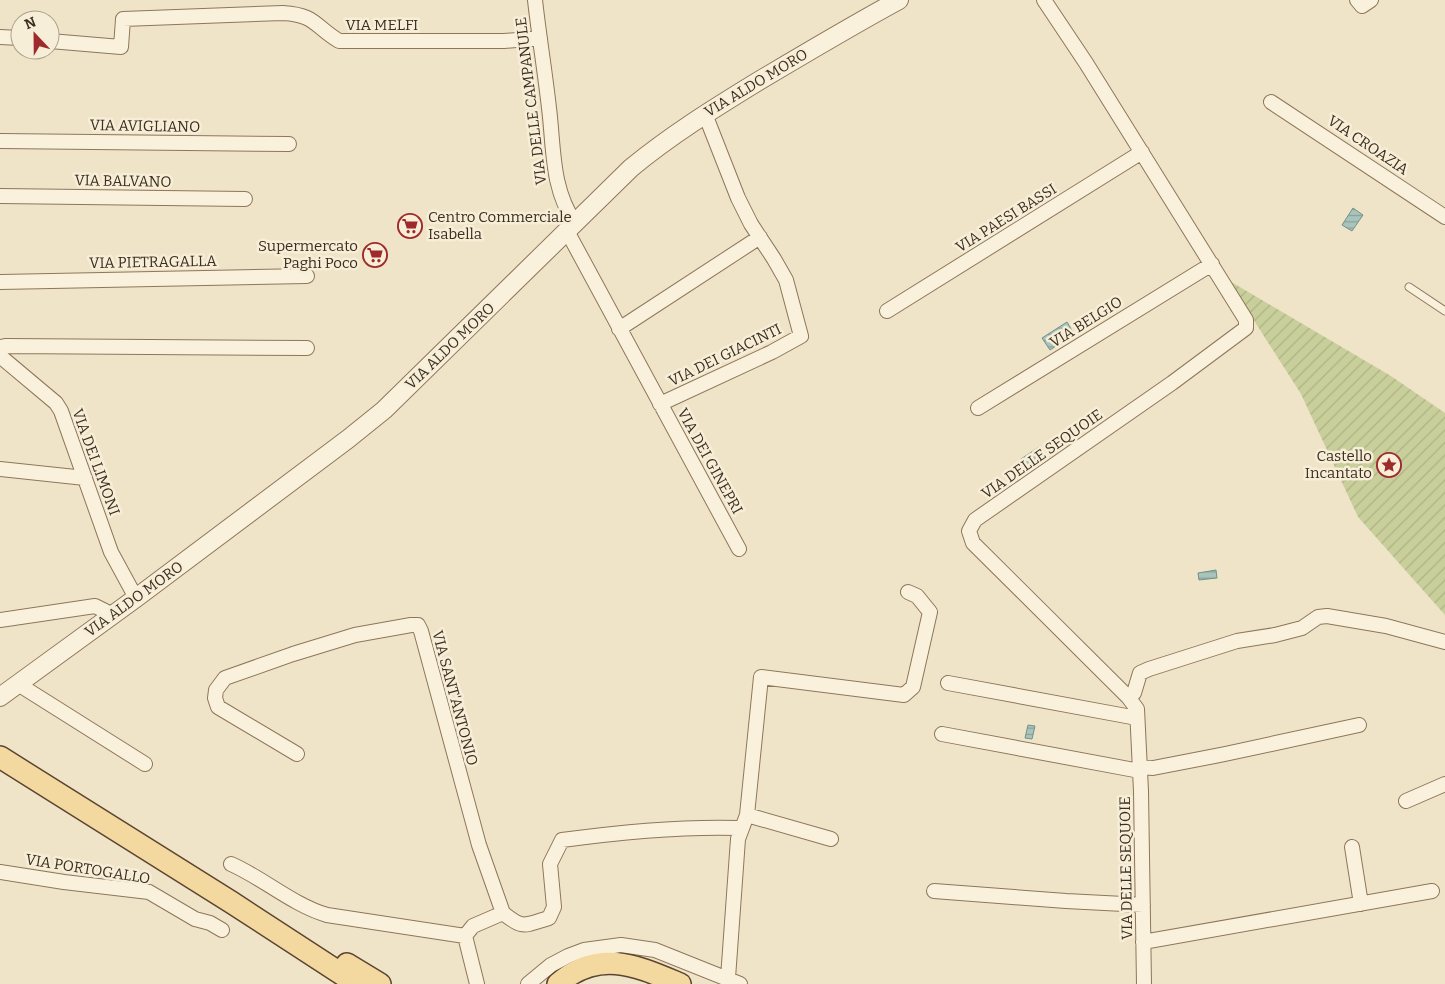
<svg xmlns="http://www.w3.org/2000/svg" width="1445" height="984" font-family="Bitter,serif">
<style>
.garden{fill:url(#garden-furrows)}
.water{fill:url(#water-rules);stroke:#6f938a}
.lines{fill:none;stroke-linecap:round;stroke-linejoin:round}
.service-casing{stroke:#8d765c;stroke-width:9}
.minor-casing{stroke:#8d765c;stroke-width:16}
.tertiary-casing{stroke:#8d765c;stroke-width:20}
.primary-casing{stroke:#5b4430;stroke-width:24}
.service{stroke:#faf1dc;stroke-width:7}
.minor{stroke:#faf1dc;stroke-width:14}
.tertiary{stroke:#faf1dc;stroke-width:18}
.primary{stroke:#f3d9a0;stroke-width:21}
.labels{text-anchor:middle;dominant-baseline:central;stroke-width:5;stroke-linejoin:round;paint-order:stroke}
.street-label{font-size:15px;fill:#3d2e20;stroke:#f7eed8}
.poi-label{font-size:15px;fill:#3d2e20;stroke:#f7eed8;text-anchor:end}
</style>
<defs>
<pattern id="garden-furrows" width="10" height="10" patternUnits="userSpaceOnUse" patternTransform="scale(1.25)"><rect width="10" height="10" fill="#c9cf9b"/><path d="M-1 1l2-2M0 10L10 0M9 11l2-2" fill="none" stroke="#aeb285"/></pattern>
<pattern id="water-rules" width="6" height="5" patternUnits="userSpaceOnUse" patternTransform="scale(1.25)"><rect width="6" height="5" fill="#a9c4bc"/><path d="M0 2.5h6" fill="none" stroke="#8ba098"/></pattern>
</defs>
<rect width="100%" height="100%" fill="#f0e4c8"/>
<path class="garden" d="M 1228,280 L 1391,376 L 1445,413 L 1445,615 L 1358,517 L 1301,394 Z"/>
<path class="water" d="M 1353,208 L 1363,215 L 1352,231 L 1342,225 Z
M 1067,322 L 1074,334 L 1050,350 L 1042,338 Z
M 1039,447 L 1045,457 L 1027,469 L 1021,459 Z
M 1216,570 L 1217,578 L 1199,580 L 1198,573 Z
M 1028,725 L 1035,726 L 1032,739 L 1025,738 Z"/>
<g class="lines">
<defs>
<path id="service" d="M 1409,287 L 1445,311"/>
<path id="minor" d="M 535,0 C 539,36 545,72 549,108 C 554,148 551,188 575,223
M 1044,0 L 1086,63 L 1246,320 L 1246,328 L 1172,383 L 975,520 L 969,531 L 973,543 L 1128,697 L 1137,709 L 1141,791 L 1144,984
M 1357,0 L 1362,6 L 1371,0
M 0,37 L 20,38
M 50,41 L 121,47 L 123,19 L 283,13 C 316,15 314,26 339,41 L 504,41 L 540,38
M 1271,102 L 1445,217
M 0,141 L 289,144
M 0,196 L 245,199
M 567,231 L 739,549
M 0,282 L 307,276
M 887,311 L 1142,152
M 619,329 L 760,237
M 0,347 L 6,346 L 307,348
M 0,356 L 56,403 L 61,411 L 111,552 L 136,598
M 660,404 L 772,352 L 801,336 L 786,280 L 774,259 L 751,224 L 738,198 L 705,114
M 978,408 L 1212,264
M 0,469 L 85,478
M 0,620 L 95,606 L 113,615
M 948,683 L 1137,718
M 18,684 L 145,764
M 1128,697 L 1134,693 L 1140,673 L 1149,669 L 1237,641 L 1275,635 L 1302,628 L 1318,617 L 1327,616 L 1386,626 L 1445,642
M 942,734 L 1140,771
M 297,754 L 218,707 L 215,698 L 216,690 L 225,678 L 293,654 L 355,635 L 411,625 L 418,625 L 421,631 L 479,845 L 503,913 L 473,926 L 465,936 L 477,984
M 1139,767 L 1153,768 L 1225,754 L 1359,725
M 1406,801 L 1445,784
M 747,815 L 831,839
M 1352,847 L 1361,904
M 231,864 C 263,878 293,905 327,915 L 465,936
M 0,872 L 64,882 L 149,892 L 195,919 L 210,923 L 222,930
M 934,891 L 1066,901 L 1143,905
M 503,913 C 524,930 524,925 549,918 L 554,907 L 550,864 L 562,840 C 621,832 680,826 740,828
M 1143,942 L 1432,891
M 728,978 L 738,839 L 747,815 L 761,677 L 904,695 L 913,687 L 930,612 L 917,596 L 908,592
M 528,984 L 551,965 L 568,956 L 584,950 L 621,945 L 655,950 L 740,984"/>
<path id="tertiary" d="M 0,697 L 136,598 L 348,439 L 384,410 L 631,168 C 671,135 713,109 757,82 C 804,54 851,26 899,0"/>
<path id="primary" d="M 0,757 L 231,902 L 357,984
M 347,964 L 380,984
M 558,984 C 599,948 637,966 680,984"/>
</defs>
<use href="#service" class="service-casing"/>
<use href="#minor" class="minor-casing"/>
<use href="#tertiary" class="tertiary-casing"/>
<use href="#primary" class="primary-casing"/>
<use href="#service" class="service"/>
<use href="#minor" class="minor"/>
<use href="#tertiary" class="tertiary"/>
<use href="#primary" class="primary"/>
</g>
<defs>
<symbol id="supermarket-ring" viewBox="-11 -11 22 22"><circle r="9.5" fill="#f7eed8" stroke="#9e2a2b" stroke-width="1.5"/><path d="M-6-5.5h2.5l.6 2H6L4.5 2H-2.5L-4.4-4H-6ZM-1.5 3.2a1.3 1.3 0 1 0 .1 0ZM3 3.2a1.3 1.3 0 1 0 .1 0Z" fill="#9e2a2b"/></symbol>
<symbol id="sight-ring" viewBox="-11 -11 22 22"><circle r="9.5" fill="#f7eed8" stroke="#9e2a2b" stroke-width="1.5"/><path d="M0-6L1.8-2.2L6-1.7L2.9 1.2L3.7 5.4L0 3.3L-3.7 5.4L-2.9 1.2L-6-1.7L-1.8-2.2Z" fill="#9e2a2b"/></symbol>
</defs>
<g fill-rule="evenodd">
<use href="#supermarket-ring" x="396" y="212" width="28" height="28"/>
<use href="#supermarket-ring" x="361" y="241" width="28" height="28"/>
<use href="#sight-ring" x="1375" y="451" width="28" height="28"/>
</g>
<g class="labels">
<g class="street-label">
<text x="382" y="25">VIA MELFI</text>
<text transform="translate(756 83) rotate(-31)">VIA ALDO MORO</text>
<text transform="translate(531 101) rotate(-97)">VIA DELLE CAMPANULE</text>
<text transform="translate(145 126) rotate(1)">VIA AVIGLIANO</text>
<text transform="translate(1368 145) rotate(34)">VIA CROAZIA</text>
<text transform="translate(123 181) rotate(1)">VIA BALVANO</text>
<text transform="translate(1006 218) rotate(-32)">VIA PAESI BASSI</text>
<text transform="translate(153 262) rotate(-1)">VIA PIETRAGALLA</text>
<text transform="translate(1086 322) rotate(-32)">VIA BELGIO</text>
<text transform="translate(450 346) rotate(-44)">VIA ALDO MORO</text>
<text transform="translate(725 355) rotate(-26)">VIA DEI GIACINTI</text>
<text transform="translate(1042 454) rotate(-35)">VIA DELLE SEQUOIE</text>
<text transform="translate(710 461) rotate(61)">VIA DEI GINEPRI</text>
<text transform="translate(96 462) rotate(70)">VIA DEI LIMONI</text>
<text transform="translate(134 599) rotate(-36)">VIA ALDO MORO</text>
<text transform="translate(455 698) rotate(75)">VIA SANT'ANTONIO</text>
<text transform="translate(1126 868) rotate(-91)">VIA DELLE SEQUOIE</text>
<text transform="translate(88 869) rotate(9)">VIA PORTOGALLO</text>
</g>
<g class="poi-label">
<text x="428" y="217" text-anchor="start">Centro Commerciale<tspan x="428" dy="17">Isabella</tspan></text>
<text x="358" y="246">Supermercato<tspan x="358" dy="17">Paghi Poco</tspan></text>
<text x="1372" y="456">Castello<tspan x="1372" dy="17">Incantato</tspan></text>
</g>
</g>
<g transform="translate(35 35) rotate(338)"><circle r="24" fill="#f7eed8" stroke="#ada18e"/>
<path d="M0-4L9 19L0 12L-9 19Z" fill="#9e2a2b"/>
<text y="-8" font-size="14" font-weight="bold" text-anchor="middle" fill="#3d2e20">N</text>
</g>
</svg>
